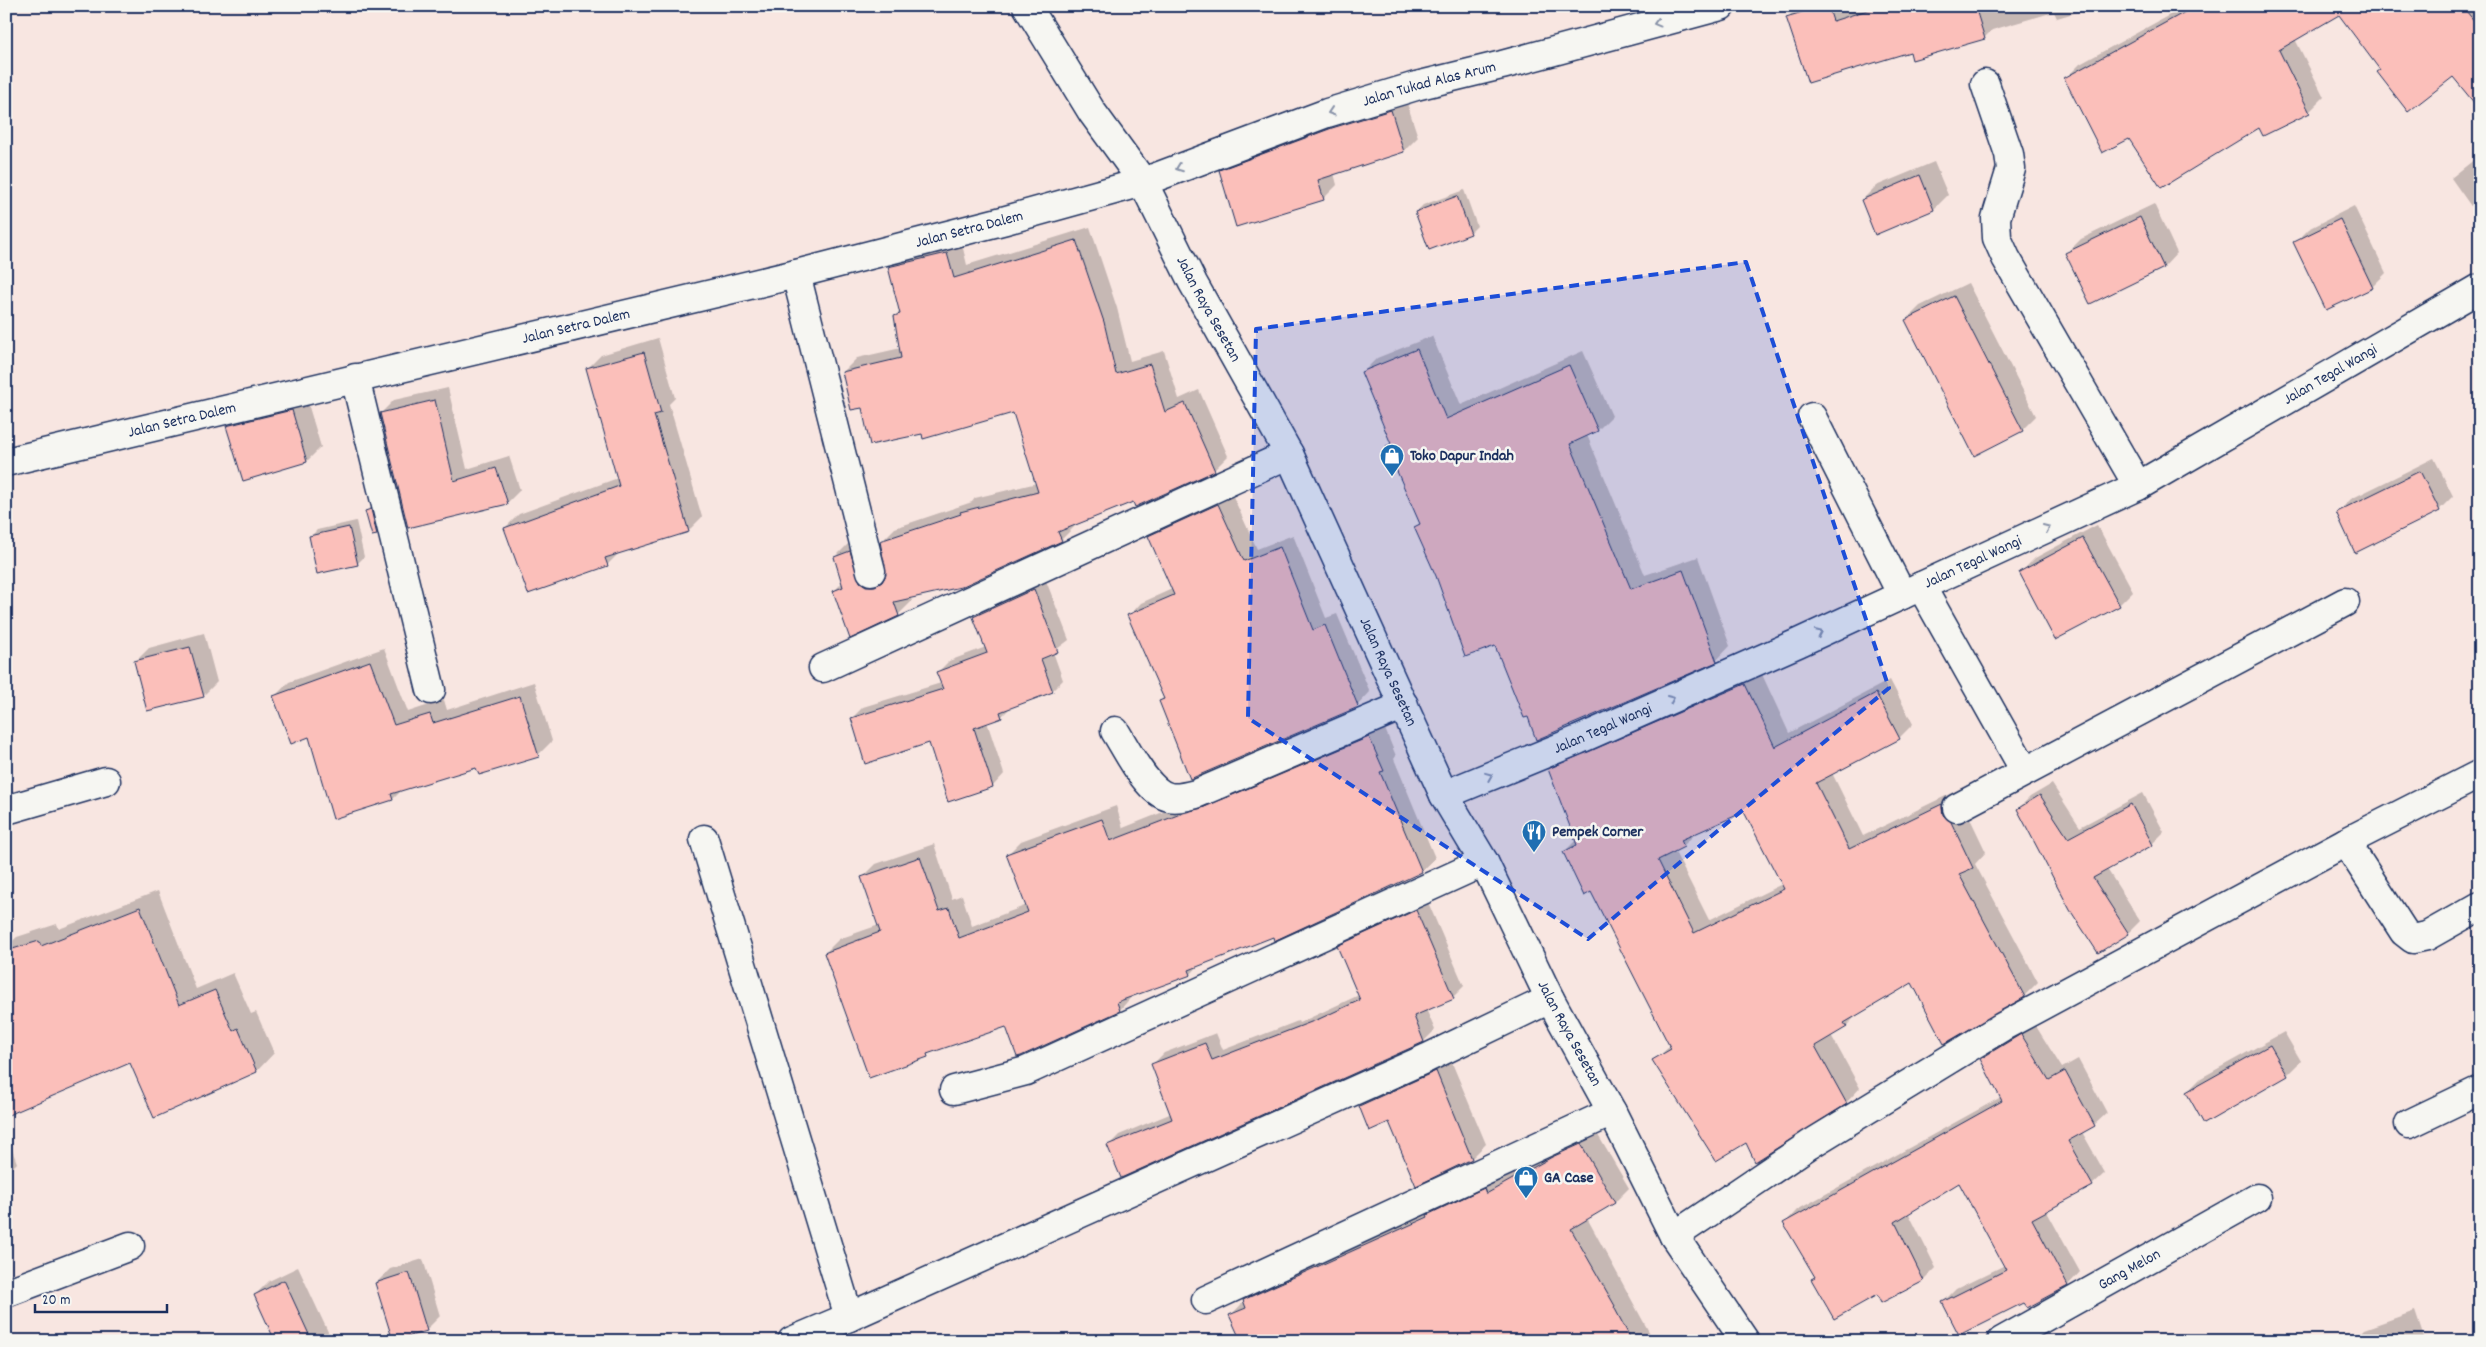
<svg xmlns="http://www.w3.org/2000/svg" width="2486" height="1347" font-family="Dekko,sans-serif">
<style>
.shadow{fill:#0003;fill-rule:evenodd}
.building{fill:#fbbfba;stroke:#1b2f5e;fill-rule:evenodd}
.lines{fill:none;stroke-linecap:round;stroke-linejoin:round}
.minor-casing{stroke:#1b2f5e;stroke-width:31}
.secondary-casing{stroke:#1b2f5e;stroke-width:31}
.minor{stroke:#f6f6f2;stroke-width:28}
.secondary{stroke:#f6f6f2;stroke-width:28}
.oneway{stroke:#8892a8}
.marked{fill:#1d4ed8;fill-opacity:0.2;stroke:#1d4ed8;stroke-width:4;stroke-dasharray:10 6;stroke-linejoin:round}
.labels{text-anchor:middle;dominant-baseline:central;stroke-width:5;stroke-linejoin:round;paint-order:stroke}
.street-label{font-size:16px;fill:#1b2f5e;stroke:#f6f6f2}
.poi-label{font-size:16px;font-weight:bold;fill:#1b2f5e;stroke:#f6f6f2;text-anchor:start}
</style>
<rect width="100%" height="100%" fill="#f8e6e1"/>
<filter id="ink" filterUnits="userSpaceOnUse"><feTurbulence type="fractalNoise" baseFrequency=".02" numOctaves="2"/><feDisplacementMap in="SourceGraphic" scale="10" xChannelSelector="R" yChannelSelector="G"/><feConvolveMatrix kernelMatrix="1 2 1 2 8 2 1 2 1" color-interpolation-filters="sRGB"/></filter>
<g filter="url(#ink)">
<path class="shadow" d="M 1799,6 L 1848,7 L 2098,6 L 2057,18 L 2054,12 L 1992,30 L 1984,38 L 1911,51 L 1788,17 Z
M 2186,6 L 2480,6 L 2480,89 L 2453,75 L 2381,69 L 2340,14 L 2295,39 L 2324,97 L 2309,112 L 2259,126 L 2130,137 L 2065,79 L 2080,64 Z
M 1405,97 L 1418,137 L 1404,151 L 1334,173 L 1337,185 L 1323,199 L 1220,171 L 1234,157 Z
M 2480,155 L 2480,219 L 2451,178 Z
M 1934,162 L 1948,195 L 1934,209 L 1876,233 L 1862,200 L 1876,186 Z
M 1464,190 L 1477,226 L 1470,233 L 1416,212 L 1423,205 Z
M 2154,204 L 2177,253 L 2164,267 L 2091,303 L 2067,253 L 2081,239 Z
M 2354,206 L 2386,273 L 2372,287 L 2295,243 L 2309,229 Z
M 1090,227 L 1117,308 L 1130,361 L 1164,351 L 1179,399 L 1199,390 L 1228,456 L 1214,470 L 1074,524 L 1075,526 L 1061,540 L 910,597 L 912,601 L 898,615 L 834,591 L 843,582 L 835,557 L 849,543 L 864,538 L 881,572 L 887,573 L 881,542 L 895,528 L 972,502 L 975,498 L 1037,483 L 1014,412 L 923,433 L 863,406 L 843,372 L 857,358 L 901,348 L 895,316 L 900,311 L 889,268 L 903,254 L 961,240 L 967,265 Z
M 1968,283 L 2036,416 L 2022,430 L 1906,320 L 1920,306 Z
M 1432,336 L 1461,405 L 1583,351 L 1612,416 L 1598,430 L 1587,435 L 1645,575 L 1698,557 L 1730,646 L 1716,661 L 1528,715 L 1496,644 L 1437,575 L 1415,527 L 1421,522 L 1387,446 L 1392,442 L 1363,372 L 1377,358 Z
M 658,338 L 675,398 L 669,404 L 702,517 L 688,531 L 620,552 L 607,565 L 505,528 L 519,514 L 618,478 L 587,369 L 601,355 Z
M 448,388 L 467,469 L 509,456 L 520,490 L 507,503 L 408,526 L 381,413 L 394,400 Z
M 306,397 L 321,447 L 307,461 L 228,426 L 242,412 Z
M 2434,458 L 2453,496 L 2439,510 L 2337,513 L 2351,499 Z
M 1231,492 L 1257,549 L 1293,535 L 1326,618 L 1337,614 L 1370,692 L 1356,707 L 1160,701 L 1164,697 L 1129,616 L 1141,603 L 1172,589 L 1149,536 L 1162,524 Z
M 356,521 L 364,557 L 357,564 L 310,537 L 317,530 Z
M 2097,525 L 2133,591 L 2119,605 L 2021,572 L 2035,558 Z
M 1045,578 L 1069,640 L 1053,652 L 1063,680 L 1052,691 L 1012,706 L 1001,717 L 987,722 L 1004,774 L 993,786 L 949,800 L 930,742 L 852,718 L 863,707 L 941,683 L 938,672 L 949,661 L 986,647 L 974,617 L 985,606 Z
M 204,633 L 217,682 L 203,696 L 135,662 L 149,648 Z
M 384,648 L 408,712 L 444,700 L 447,710 L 534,682 L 552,741 L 538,755 L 477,766 L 403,789 L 393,799 L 310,736 L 275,696 L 289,682 Z
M 1760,670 L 1789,733 L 1890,680 L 1913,724 L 1899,738 L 1832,773 L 1863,836 L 1956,791 L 1957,800 L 1965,808 L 1986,852 L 1975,864 L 2038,982 L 2024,996 L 1913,982 L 1861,1011 L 1846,1026 L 1831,1035 L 1860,1088 L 1846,1103 L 1746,1141 L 1654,1061 L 1671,1045 L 1592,891 L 1564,852 L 1576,840 L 1549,770 L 1563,755 ZM 1745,811 L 1782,884 L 1709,920 L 1674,850 L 1683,846 L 1698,831 Z
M 1383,724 L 1396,756 L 1394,759 L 1435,858 L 1421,871 L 1200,964 L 1191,974 L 1133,995 L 1120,1010 L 1006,1026 L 931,1051 L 927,1055 L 825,953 L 839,939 L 879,925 L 863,877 L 876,864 L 934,844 L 952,899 L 962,895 L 972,926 L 1027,905 L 1007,855 L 1021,841 L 1116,806 L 1123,828 Z
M 2052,784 L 2080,827 L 2143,793 L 2164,832 L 2152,844 L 2107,869 L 2140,921 L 2128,933 L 2098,952 L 2018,809 L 2030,797 Z
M 158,891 L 196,989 L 233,973 L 251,1014 L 256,1012 L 274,1053 L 257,1071 L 155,1116 L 131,1061 L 6,1114 L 6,947 L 17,937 L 57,924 L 59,929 Z
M 1427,900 L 1464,986 L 1453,997 L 1426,1009 L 1435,1030 L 1424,1041 L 1121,1176 L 1108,1146 L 1119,1135 L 1172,1113 L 1153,1064 L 1164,1053 L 1216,1033 L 1223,1050 L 1298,1021 L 1299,1023 L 1359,995 L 1338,947 L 1349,936 Z
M 2034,1023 L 2062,1068 L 2078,1059 L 2107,1113 L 2094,1125 L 2082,1132 L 2105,1173 L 2092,1185 L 2046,1210 L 2080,1272 L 2068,1285 L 2027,1307 L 2024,1301 L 1943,1302 L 1956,1289 L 2005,1265 L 1959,1181 L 1908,1212 L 1936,1268 L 1924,1280 L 1882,1302 L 1877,1294 L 1816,1276 L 1785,1223 L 1797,1210 L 2001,1097 L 1981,1059 L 1994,1047 Z
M 2284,1032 L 2301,1061 L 2287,1075 L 2187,1092 L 2201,1078 Z
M 1450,1058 L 1486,1144 L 1472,1158 L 1360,1106 L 1374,1092 Z
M 1595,1130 L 1629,1188 L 1615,1202 L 1587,1218 L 1654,1341 L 1242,1341 L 1231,1315 L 1259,1286 L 1498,1175 L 1501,1181 Z
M 6,1134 L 17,1163 L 6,1174 Z
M 423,1259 L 440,1316 L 426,1330 L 376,1283 L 390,1269 Z
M 298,1267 L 329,1334 L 323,1341 L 277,1341 L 255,1295 L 269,1281 Z
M 2415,1311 L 2425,1341 L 2352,1341 L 2364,1329 Z"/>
<path class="building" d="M 1822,6 L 1828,6 L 1833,21 L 1880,6 L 1975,6 L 1985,39 L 1912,60 L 1910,52 L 1808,83 L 1786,17 Z
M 2196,6 L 2462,6 L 2480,28 L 2480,110 L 2453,77 L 2408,112 L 2377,72 L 2380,70 L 2339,15 L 2279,50 L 2310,113 L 2263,136 L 2259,128 L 2161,188 L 2129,139 L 2102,153 L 2064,78 Z
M 1391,110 L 1404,152 L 1318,180 L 1324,200 L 1236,227 L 1219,170 L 1332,128 Z
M 1920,175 L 1934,210 L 1875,235 L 1861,200 Z
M 1457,196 L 1471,234 L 1429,250 L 1415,212 Z
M 2140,217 L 2164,268 L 2090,304 L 2065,253 Z
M 2340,219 L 2373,288 L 2326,310 L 2293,242 Z
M 1076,240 L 1104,322 L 1116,374 L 1150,364 L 1165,412 L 1185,403 L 1215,471 L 1135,507 L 1133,502 L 1058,532 L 1062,541 L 961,587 L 894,602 L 899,616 L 850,639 L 833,591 L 843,587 L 834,557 L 850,551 L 860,582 L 866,586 L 875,586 L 882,582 L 886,575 L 880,541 L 961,514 L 960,512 L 1038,492 L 1013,413 L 923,439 L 922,434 L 870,445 L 862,408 L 851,410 L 842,372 L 901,358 L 894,316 L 900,314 L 888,267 L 947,253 L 954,278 Z
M 1954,296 L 2023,431 L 1974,456 L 1905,320 Z
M 1417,349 L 1446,419 L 1569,365 L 1598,431 L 1570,444 L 1631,589 L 1683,570 L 1717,662 L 1536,740 L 1528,717 L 1524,718 L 1495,646 L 1465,657 L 1436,576 L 1414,527 L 1420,524 L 1386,446 L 1391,444 L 1361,372 Z
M 644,352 L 661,413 L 654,415 L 689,532 L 605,558 L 608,566 L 528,594 L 504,528 L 619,486 L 586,368 Z
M 435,400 L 454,481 L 496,468 L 508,504 L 408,528 L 380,413 Z
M 292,410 L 307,462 L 243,481 L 226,426 Z
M 2420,471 L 2440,511 L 2355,553 L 2336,512 Z
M 1218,504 L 1244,561 L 1280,547 L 1313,630 L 1325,625 L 1358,706 L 1356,708 L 1190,779 L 1159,701 L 1164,699 L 1127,615 L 1174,595 L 1148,536 Z
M 371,509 L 377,535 L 372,536 L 365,511 Z
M 349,527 L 358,565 L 317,574 L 309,536 Z
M 2083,538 L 2120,606 L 2055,640 L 2019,572 Z
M 1034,589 L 1058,652 L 1041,659 L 1053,692 L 1000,712 L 1002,718 L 974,728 L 993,787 L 948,802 L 929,743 L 865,764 L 851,718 L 943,689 L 936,672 L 987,653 L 973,617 Z
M 190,647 L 204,697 L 147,711 L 134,661 Z
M 370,661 L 394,725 L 430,714 L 433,723 L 520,696 L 539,757 L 479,775 L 476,768 L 391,794 L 393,800 L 333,819 L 309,737 L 291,744 L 273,696 Z
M 1745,684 L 1775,747 L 1876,693 L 1900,739 L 1816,783 L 1849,849 L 1942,804 L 1943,815 L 1951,822 L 1973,868 L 1959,874 L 2025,997 L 1944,1044 L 1912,983 L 1844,1023 L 1847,1027 L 1815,1046 L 1847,1104 L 1755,1162 L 1746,1143 L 1716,1161 L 1652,1060 L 1671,1049 L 1591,892 L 1584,896 L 1563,852 L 1577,845 L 1548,769 ZM 1744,812 L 1784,889 L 1694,933 L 1658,860 L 1684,847 L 1681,840 Z
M 1369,737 L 1384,771 L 1380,772 L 1422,872 L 1274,941 L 1273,937 L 1189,970 L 1191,975 L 1117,1002 L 1120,1011 L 1021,1056 L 1017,1057 L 1006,1027 L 927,1054 L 928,1057 L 869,1078 L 824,953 L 880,932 L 861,877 L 920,857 L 939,911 L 949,908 L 959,938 L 1028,912 L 1006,854 L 1102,819 L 1110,841 L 1183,813 L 1202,808 Z
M 2040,795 L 2068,838 L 2131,804 L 2153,845 L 2093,878 L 2129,934 L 2098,953 L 2070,910 L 2017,809 Z
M 140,907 L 179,1005 L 215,990 L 233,1031 L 238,1028 L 257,1072 L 154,1118 L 130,1063 L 6,1116 L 6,951 L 39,941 L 41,946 Z
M 1416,910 L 1454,999 L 1414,1016 L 1424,1042 L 1121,1178 L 1107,1145 L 1172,1119 L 1151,1064 L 1205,1043 L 1212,1060 L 1319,1019 L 1360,1000 L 1337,946 Z
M 2021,1034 L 2049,1080 L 2065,1071 L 2095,1126 L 2068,1141 L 2093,1186 L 2032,1219 L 2068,1286 L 2027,1308 L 2023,1303 L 1959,1335 L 1942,1302 L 2006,1270 L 1959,1183 L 1895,1222 L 1924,1281 L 1881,1303 L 1877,1295 L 1834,1319 L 1811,1279 L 1815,1277 L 1783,1223 L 2002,1101 L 1980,1059 Z
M 2270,1045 L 2288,1076 L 2204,1124 L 2186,1092 Z
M 1436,1071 L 1472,1159 L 1416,1186 L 1389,1122 L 1369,1131 L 1359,1106 Z
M 1581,1144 L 1615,1203 L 1571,1229 L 1615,1306 L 1614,1307 L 1632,1341 L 1241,1341 L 1229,1315 L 1246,1308 L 1243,1300 L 1428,1217 L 1427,1215 L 1484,1188 L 1486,1194 L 1552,1157 Z
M 409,1272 L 427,1331 L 393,1341 L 375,1283 Z
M 284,1280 L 312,1341 L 275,1341 L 254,1295 Z"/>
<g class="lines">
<defs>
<g id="minor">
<path d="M 1985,84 L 2009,154 L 2011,169 L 1996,218 L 1997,238 L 2006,258 L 2138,486"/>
<path d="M 796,274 L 871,571"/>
<path d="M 355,378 L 431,690"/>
<path d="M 1812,417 L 1902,595"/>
<path id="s1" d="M 6,462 L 796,274 L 1006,220 L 1143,182 L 1327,113 L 1416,86 L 1502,65 L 1721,6"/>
<path d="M 1921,586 L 2025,771"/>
<path d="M 823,668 L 1289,454"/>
<path d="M 1115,731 C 1127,750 1147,792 1169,797 C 1177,799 1188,796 1196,794 L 1404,705"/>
<path id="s2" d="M 1444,795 L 1578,740 L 1798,643 L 2138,486 L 2480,288"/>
<path d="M 1957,808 L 2345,602"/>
<path d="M 6,810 L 106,781"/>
<path d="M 704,839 L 849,1317 L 792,1341"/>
<path d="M 2346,842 L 2404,932 L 2413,939 L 2427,936 L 2480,906"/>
<path d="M 954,1090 L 1026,1071 L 1484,862"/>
<path d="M 2409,1124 L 2480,1090"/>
<path d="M 1674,1236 L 1809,1145 L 2002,1027 L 2346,842 L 2480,774"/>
<path d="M 6,1293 L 130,1246"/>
<path d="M 1206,1300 L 1612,1112"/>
<path d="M 849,1317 L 1427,1058 L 1550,999"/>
<path id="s3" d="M 2002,1341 L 2257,1198"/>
</g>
<g id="secondary">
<path id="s4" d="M 1027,6 L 1092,112 L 1143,182 L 1193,283 L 1289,454 L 1444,795 L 1484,862 L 1550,999 L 1612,1112 L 1674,1236 L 1745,1341"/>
</g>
</defs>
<use href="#minor" class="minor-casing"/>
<use href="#secondary" class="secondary-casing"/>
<use href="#minor" class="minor"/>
<use href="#secondary" class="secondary"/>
</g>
<defs><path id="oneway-chevron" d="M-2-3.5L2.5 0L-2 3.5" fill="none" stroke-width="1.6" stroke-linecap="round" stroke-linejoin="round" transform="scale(1.25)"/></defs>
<g class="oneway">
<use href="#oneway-chevron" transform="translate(1657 23) rotate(165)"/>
<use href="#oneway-chevron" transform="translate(1331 112) rotate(162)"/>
<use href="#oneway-chevron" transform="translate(1179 168) rotate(159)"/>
<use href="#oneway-chevron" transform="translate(2047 528) rotate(-25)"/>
<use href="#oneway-chevron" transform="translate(1819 633) rotate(-25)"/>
<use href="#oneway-chevron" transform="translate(1671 699) rotate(-24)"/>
<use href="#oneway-chevron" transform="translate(1489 776) rotate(-22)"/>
</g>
</g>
<path class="marked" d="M 1746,262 L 1889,688 L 1588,939 L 1248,718 L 1256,329 Z"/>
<defs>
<symbol id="shop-pin" viewBox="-11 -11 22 30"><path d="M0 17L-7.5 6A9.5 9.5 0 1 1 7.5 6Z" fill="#1f6fb2" stroke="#f6f6f2"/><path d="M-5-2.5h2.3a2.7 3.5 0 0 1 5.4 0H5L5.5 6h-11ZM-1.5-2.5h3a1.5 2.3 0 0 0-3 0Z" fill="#fff"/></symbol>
<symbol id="restaurant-pin" viewBox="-11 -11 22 30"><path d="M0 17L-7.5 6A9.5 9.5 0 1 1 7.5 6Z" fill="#1f6fb2" stroke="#f6f6f2"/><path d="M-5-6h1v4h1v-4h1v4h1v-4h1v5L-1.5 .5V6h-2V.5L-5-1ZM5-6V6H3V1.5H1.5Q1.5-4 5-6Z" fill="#fff"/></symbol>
</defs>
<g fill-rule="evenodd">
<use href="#shop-pin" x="1378" y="442" width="28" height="38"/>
<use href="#restaurant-pin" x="1520" y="818" width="28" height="38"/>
<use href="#shop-pin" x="1512" y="1164" width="28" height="38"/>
</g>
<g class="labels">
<g class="street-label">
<text stroke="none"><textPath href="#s1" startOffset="1474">Jalan Tukad Alas Arum</textPath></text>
<text stroke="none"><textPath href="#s1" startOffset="991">Jalan Setra Dalem</textPath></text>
<text stroke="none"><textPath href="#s4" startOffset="354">Jalan Raya Sesetan</textPath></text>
<text stroke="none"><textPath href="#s1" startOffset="586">Jalan Setra Dalem</textPath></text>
<text stroke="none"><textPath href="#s2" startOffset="982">Jalan Tegal Wangi</textPath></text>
<text stroke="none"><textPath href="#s1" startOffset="181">Jalan Setra Dalem</textPath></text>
<text stroke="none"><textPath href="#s2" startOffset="578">Jalan Tegal Wangi</textPath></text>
<text stroke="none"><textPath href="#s4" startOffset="759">Jalan Raya Sesetan</textPath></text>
<text stroke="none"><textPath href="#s2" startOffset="172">Jalan Tegal Wangi</textPath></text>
<text stroke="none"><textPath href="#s4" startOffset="1164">Jalan Raya Sesetan</textPath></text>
<text stroke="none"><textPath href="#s3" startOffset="146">Gang Melon</textPath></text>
</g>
<g class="poi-label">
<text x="1410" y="456">Toko Dapur Indah</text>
<text x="1552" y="832">Pempek Corner</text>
<text x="1544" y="1178">GA Case</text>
</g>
</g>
<rect width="2486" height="1347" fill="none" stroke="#f6f6f2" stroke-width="25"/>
<rect x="12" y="12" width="2461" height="1322" fill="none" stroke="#1b2f5e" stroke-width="2" filter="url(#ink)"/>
<path d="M35 1304v8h132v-8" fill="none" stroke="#1b2f5e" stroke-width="2.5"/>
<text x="42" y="1304" font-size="15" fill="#1b2f5e" stroke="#f6f6f2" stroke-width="4" paint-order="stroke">20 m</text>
</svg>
